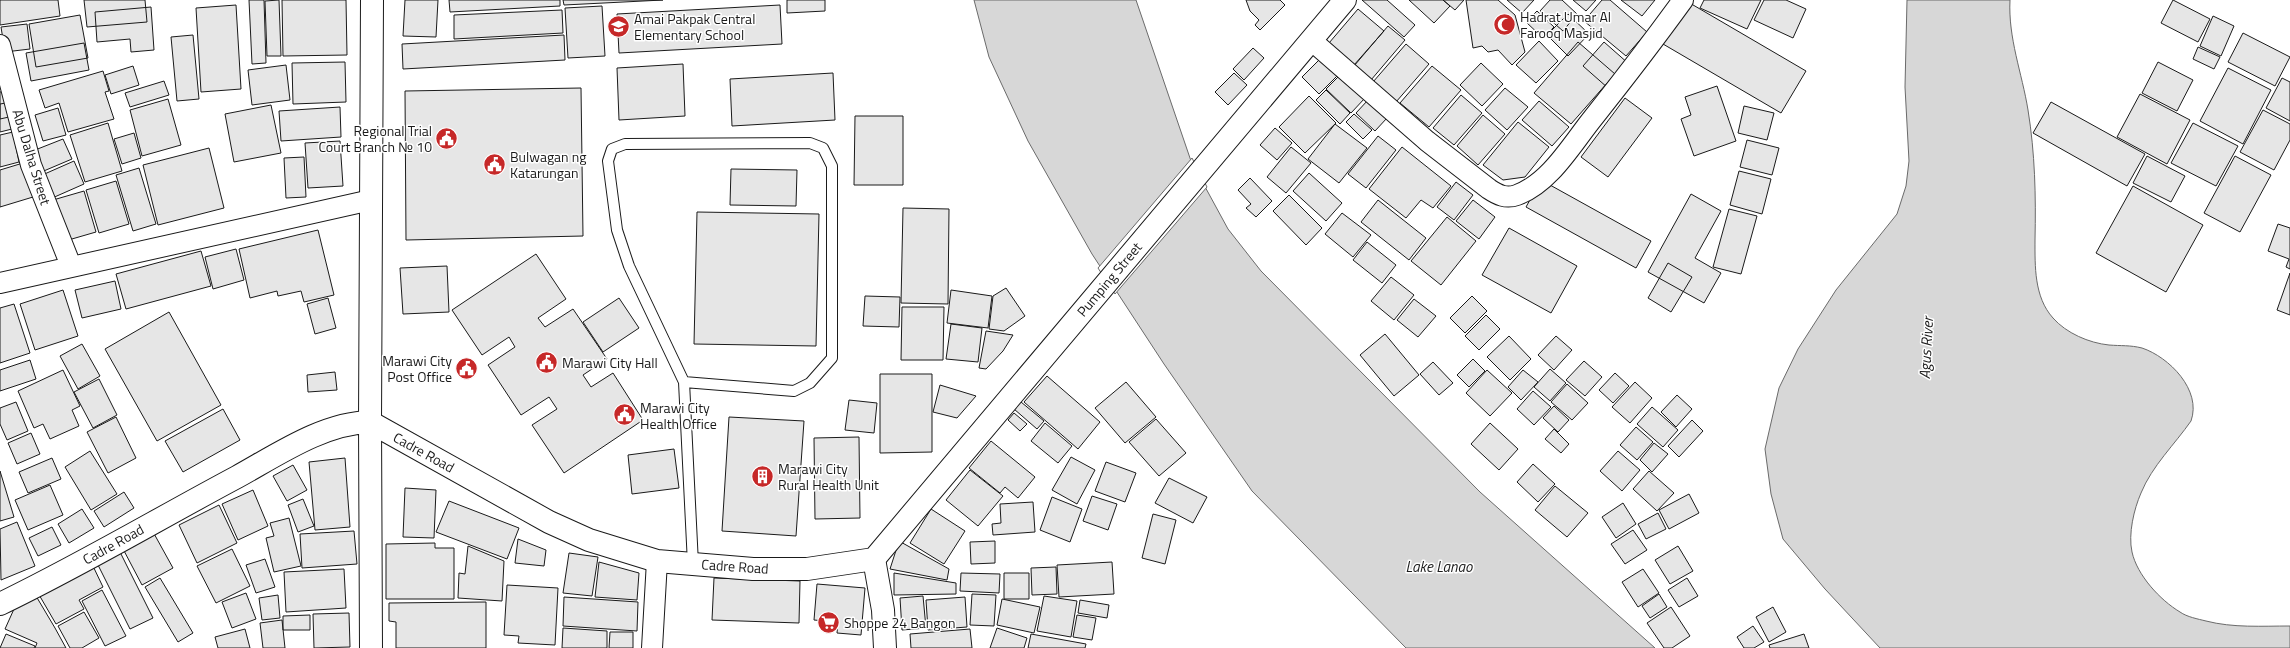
<svg xmlns="http://www.w3.org/2000/svg" width="2290" height="648" font-family="'Titillium Web',sans-serif">
<style>
.water{fill:#d7d7d7;stroke:#6a6a6a}
.pier{fill:#fff;stroke:#6a6a6a}
.building{fill:#e6e6e6;stroke:#1a1a1a}
.lines{fill:none;stroke-linecap:round;stroke-linejoin:round}
.lane-casing{stroke:#1a1a1a;stroke-width:12}
.street-casing{stroke:#1a1a1a;stroke-width:22}
.secondary-casing{stroke:#1a1a1a;stroke-width:24}
.primary-casing{stroke:#1a1a1a;stroke-width:24}
.lane{stroke:#fff;stroke-width:10}
.street{stroke:#fff;stroke-width:20}
.secondary{stroke:#fff;stroke-width:22}
.primary{stroke:#fff;stroke-width:22}
.labels{text-anchor:middle;dominant-baseline:central;stroke-width:3;stroke-linejoin:round;paint-order:stroke}
.poi-label{font-size:14px;fill:#1a1a1a;stroke:#fff;text-anchor:start}
.street-label{font-size:14px;fill:#1a1a1a;stroke:#fff}
.water-label{font-size:15px;font-style:italic;fill:#1a1a1a;stroke:#fff}
</style>
<rect width="100%" height="100%" fill="#fff"/>
<path class="water" d="M 974,0 L 1136,0 L 1191,161 L 1228,229 L 1261,271 L 1480,492 L 1655,648 L 1406,648 L 1252,491 L 1164,364 L 1092,254 L 1028,141 L 989,57 Z
M 1907,0 L 2010,0 C 2008,38 2022,73 2028,110 C 2035,153 2036,196 2035,240 C 2035,266 2034,297 2053,318 C 2066,333 2089,343 2109,345 C 2121,346 2130,345 2142,348 C 2169,357 2202,390 2191,421 C 2175,444 2152,466 2141,493 C 2134,509 2128,534 2132,552 C 2137,575 2160,600 2180,612 C 2187,617 2198,619 2206,621 C 2233,628 2262,626 2290,626 L 2290,648 L 1880,648 L 1825,589 L 1783,539 L 1771,494 L 1765,449 L 1779,388 L 1798,349 L 1836,290 L 1897,214 L 1906,186 L 1909,161 L 1905,87 Z"/>
<path class="pier" d="M 1192,158 L 1207,187 L 1115,294 L 1098,268 Z"/>
<path class="building" d="M 0,0 L 58,0 L 60,16 L 0,25 Z
M 84,0 L 145,0 L 147,22 L 87,27 Z
M 249,0 L 264,0 L 266,63 L 252,64 Z
M 279,0 L 281,56 L 267,56 L 265,1 Z
M 282,0 L 346,0 L 347,55 L 283,56 Z
M 405,0 L 438,0 L 436,37 L 403,36 Z
M 449,0 L 560,0 L 560,6 L 450,12 Z
M 563,0 L 663,0 L 564,5 Z
M 787,0 L 825,0 L 825,11 L 787,13 Z
M 1246,0 L 1280,0 L 1285,5 L 1260,30 L 1255,25 L 1259,20 L 1250,11 Z
M 1362,0 L 1387,0 L 1415,25 L 1404,37 Z
M 1409,0 L 1443,0 L 1450,6 L 1434,23 Z
M 1443,0 L 1464,0 L 1455,10 Z
M 1466,0 L 1498,0 L 1515,15 L 1525,52 L 1512,65 L 1498,50 L 1488,52 L 1482,46 L 1473,48 Z
M 1507,0 L 1534,0 L 1522,13 Z
M 1550,0 L 1562,0 L 1577,14 L 1563,31 L 1540,11 Z
M 1573,0 L 1596,0 L 1586,11 Z
M 1602,0 L 1610,0 L 1647,32 L 1626,56 L 1584,21 Z
M 1621,0 L 1655,0 L 1642,16 Z
M 1704,0 L 1761,0 L 1747,29 L 1700,8 Z
M 1764,0 L 1786,0 L 1806,9 L 1793,38 L 1754,20 Z
M 2173,0 L 2210,19 L 2198,42 L 2161,23 Z
M 1688,2 L 1806,71 L 1781,113 L 1663,44 Z
M 236,5 L 241,89 L 201,92 L 196,8 Z
M 780,5 L 782,44 L 619,53 L 617,14 Z
M 602,6 L 605,56 L 568,58 L 565,8 Z
M 151,7 L 154,50 L 131,52 L 130,39 L 97,42 L 95,12 Z
M 1358,9 L 1384,31 L 1354,65 L 1329,43 Z
M 562,10 L 563,33 L 454,39 L 454,15 Z
M 1537,11 L 1554,27 L 1543,38 L 1526,22 Z
M 1568,14 L 1589,34 L 1568,56 L 1547,35 Z
M 80,15 L 88,58 L 36,67 L 29,24 Z
M 2213,16 L 2234,26 L 2221,56 L 2200,46 Z
M 27,24 L 30,49 L 5,52 L 1,27 Z
M 1388,26 L 1405,40 L 1371,80 L 1354,66 Z
M 2243,33 L 2290,57 L 2275,86 L 2228,62 Z
M 193,35 L 199,99 L 177,101 L 171,37 Z
M 564,35 L 565,60 L 403,69 L 402,44 Z
M 1539,41 L 1558,61 L 1536,83 L 1516,65 Z
M 1578,42 L 1615,74 L 1571,124 L 1534,93 Z
M 1604,42 L 1629,64 L 1608,88 L 1583,66 Z
M 84,43 L 89,70 L 31,81 L 26,53 Z
M 1406,44 L 1429,64 L 1396,102 L 1373,82 Z
M 2198,47 L 2220,57 L 2214,69 L 2193,59 Z
M 1253,48 L 1264,58 L 1244,80 L 1233,69 Z
M 1322,57 L 1339,74 L 1319,94 L 1302,77 Z
M 345,62 L 346,102 L 293,104 L 292,63 Z
M 2158,62 L 2193,80 L 2177,111 L 2142,93 Z
M 1481,63 L 1503,84 L 1482,106 L 1460,85 Z
M 683,64 L 685,116 L 619,120 L 617,68 Z
M 286,65 L 290,100 L 252,105 L 248,70 Z
M 133,66 L 139,85 L 111,94 L 105,75 Z
M 1432,66 L 1461,90 L 1429,127 L 1400,103 Z
M 2228,68 L 2271,90 L 2243,144 L 2200,121 Z
M 103,71 L 109,91 L 105,92 L 114,119 L 68,132 L 59,103 L 45,108 L 39,90 Z
M 833,73 L 835,120 L 732,126 L 730,79 Z
M 1234,73 L 1247,85 L 1228,105 L 1215,92 Z
M 1340,75 L 1365,98 L 1351,113 L 1326,89 Z
M 2282,78 L 2290,82 L 2290,121 L 2266,108 Z
M 164,81 L 169,95 L 130,107 L 125,93 Z
M 1717,86 L 1736,141 L 1694,156 L 1681,119 L 1691,115 L 1685,97 Z
M 581,88 L 583,236 L 406,240 L 405,91 Z
M 1505,88 L 1528,107 L 1507,130 L 1485,110 Z
M 1326,90 L 1350,113 L 1340,124 L 1316,100 Z
M 4,91 L 9,117 L 0,119 L 0,92 Z
M 2140,94 L 2190,120 L 2167,164 L 2117,137 Z
M 1461,95 L 1482,113 L 1454,145 L 1433,128 Z
M 1309,96 L 1336,123 L 1305,153 L 1279,127 Z
M 1625,98 L 1652,118 L 1608,177 L 1581,157 Z
M 168,99 L 181,145 L 142,156 L 130,110 Z
M 1368,100 L 1387,118 L 1375,131 L 1356,113 Z
M 1539,101 L 1569,127 L 1552,146 L 1522,120 Z
M 2051,102 L 2145,154 L 2127,186 L 2033,133 Z
M 6,103 L 12,129 L 0,132 L 0,104 Z
M 271,105 L 281,153 L 234,162 L 225,114 Z
M 1744,106 L 1774,113 L 1767,140 L 1738,133 Z
M 340,107 L 341,137 L 281,141 L 279,111 Z
M 58,108 L 66,135 L 43,141 L 35,115 Z
M 2263,110 L 2290,124 L 2290,140 L 2274,170 L 2240,152 Z
M 1354,114 L 1372,130 L 1363,139 L 1346,122 Z
M 1483,115 L 1505,134 L 1478,165 L 1457,146 Z
M 855,116 L 903,116 L 903,185 L 854,185 Z
M 1518,122 L 1549,147 L 1525,177 L 1503,180 L 1483,165 Z
M 108,123 L 122,171 L 85,182 L 70,135 Z
M 2193,123 L 2238,146 L 2216,186 L 2171,163 Z
M 1335,124 L 1367,148 L 1339,183 L 1308,159 Z
M 1275,128 L 1292,143 L 1277,160 L 1260,145 Z
M 13,132 L 19,162 L 0,167 L 0,135 Z
M 134,133 L 141,158 L 122,164 L 114,139 Z
M 1378,136 L 1396,150 L 1366,188 L 1348,174 Z
M 63,139 L 72,159 L 39,173 L 30,152 Z
M 1747,140 L 1779,148 L 1772,175 L 1740,167 Z
M 340,141 L 343,186 L 308,188 L 305,143 Z
M 1291,147 L 1311,163 L 1286,193 L 1267,177 Z
M 1402,147 L 1451,186 L 1433,208 L 1421,200 L 1406,218 L 1369,189 Z
M 209,148 L 224,208 L 158,225 L 143,165 Z
M 2147,156 L 2185,176 L 2171,202 L 2133,183 Z
M 2235,156 L 2271,175 L 2240,232 L 2204,213 Z
M 304,157 L 306,197 L 286,198 L 284,158 Z
M 74,161 L 84,184 L 50,199 L 40,176 Z
M 23,163 L 33,197 L 0,207 L 0,170 Z
M 139,168 L 156,224 L 133,231 L 116,175 Z
M 731,169 L 797,170 L 796,206 L 730,205 Z
M 1739,171 L 1771,179 L 1762,214 L 1730,205 Z
M 1309,173 L 1342,203 L 1326,221 L 1293,191 Z
M 1250,178 L 1272,201 L 1256,217 L 1246,208 L 1251,204 L 1238,190 Z
M 1541,180 L 1651,241 L 1636,268 L 1526,207 Z
M 116,181 L 129,224 L 99,233 L 86,190 Z
M 1456,182 L 1473,195 L 1454,220 L 1437,207 Z
M 2133,186 L 2203,225 L 2166,292 L 2096,253 Z
M 84,191 L 96,232 L 65,241 L 53,200 Z
M 1691,194 L 1721,211 L 1695,258 L 1721,273 L 1704,303 L 1648,272 Z
M 1289,195 L 1322,228 L 1306,245 L 1273,211 Z
M 1378,200 L 1426,238 L 1409,260 L 1361,222 Z
M 1473,200 L 1495,217 L 1479,239 L 1456,221 Z
M 903,208 L 949,209 L 948,304 L 901,303 Z
M 1729,209 L 1757,216 L 1741,274 L 1713,267 Z
M 697,212 L 819,214 L 816,346 L 694,344 Z
M 1342,213 L 1371,235 L 1353,257 L 1325,234 Z
M 1447,217 L 1476,241 L 1441,285 L 1411,261 Z
M 2278,224 L 2290,228 L 2290,269 L 2286,267 L 2289,259 L 2268,251 Z
M 1509,228 L 1577,266 L 1551,313 L 1482,275 Z
M 318,230 L 334,295 L 304,302 L 301,291 L 278,296 L 277,291 L 250,298 L 239,249 Z
M 1367,242 L 1396,265 L 1382,283 L 1353,260 Z
M 236,249 L 244,280 L 213,289 L 205,257 Z
M 201,251 L 211,286 L 126,309 L 116,274 Z
M 536,254 L 566,299 L 538,318 L 545,327 L 573,309 L 607,359 L 583,375 L 591,387 L 613,373 L 643,420 L 564,473 L 532,425 L 557,409 L 549,397 L 521,415 L 488,365 L 515,347 L 509,337 L 482,355 L 452,310 Z
M 1668,263 L 1692,277 L 1671,312 L 1648,298 Z
M 447,266 L 449,312 L 403,314 L 400,268 Z
M 2290,273 L 2290,315 L 2277,310 Z
M 1391,277 L 1414,295 L 1394,320 L 1371,301 Z
M 115,281 L 121,309 L 82,318 L 75,290 Z
M 1006,288 L 1025,316 L 1004,331 L 989,329 L 993,296 Z
M 63,290 L 78,336 L 35,350 L 20,304 Z
M 951,290 L 992,296 L 988,328 L 947,323 Z
M 865,296 L 900,297 L 899,327 L 863,326 Z
M 1472,296 L 1487,311 L 1465,333 L 1450,318 Z
M 328,298 L 336,328 L 315,334 L 307,304 Z
M 619,298 L 639,328 L 603,352 L 583,322 Z
M 1414,299 L 1436,316 L 1418,337 L 1397,320 Z
M 14,304 L 30,353 L 0,363 L 0,308 Z
M 902,307 L 944,307 L 943,360 L 901,360 Z
M 169,312 L 221,405 L 157,441 L 105,349 Z
M 1486,315 L 1500,329 L 1479,350 L 1465,336 Z
M 951,324 L 982,328 L 978,362 L 946,359 Z
M 986,331 L 1013,335 L 1003,351 L 986,369 L 979,368 Z
M 1385,334 L 1419,375 L 1394,396 L 1360,355 Z
M 1509,336 L 1531,359 L 1510,380 L 1487,357 Z
M 1556,336 L 1572,350 L 1554,370 L 1538,355 Z
M 82,344 L 100,376 L 78,389 L 60,356 Z
M 1473,359 L 1485,371 L 1469,387 L 1457,375 Z
M 30,360 L 36,379 L 0,391 L 0,370 Z
M 1584,361 L 1602,377 L 1585,396 L 1566,380 Z
M 1433,362 L 1453,383 L 1439,395 L 1420,374 Z
M 1550,369 L 1566,383 L 1550,401 L 1534,387 Z
M 63,370 L 80,406 L 72,410 L 79,426 L 50,439 L 43,424 L 34,428 L 18,391 Z
M 1487,370 L 1512,393 L 1490,416 L 1466,393 Z
M 1523,370 L 1538,382 L 1521,400 L 1508,387 Z
M 335,372 L 337,390 L 308,392 L 307,375 Z
M 1615,373 L 1629,386 L 1613,403 L 1599,390 Z
M 880,374 L 932,374 L 932,452 L 880,453 Z
M 1047,376 L 1100,422 L 1078,449 L 1024,402 Z
M 99,379 L 117,415 L 93,428 L 74,392 Z
M 1126,382 L 1156,417 L 1125,443 L 1095,408 Z
M 1635,382 L 1652,398 L 1630,423 L 1612,407 Z
M 1567,384 L 1588,403 L 1572,420 L 1551,402 Z
M 940,385 L 976,396 L 957,418 L 933,412 Z
M 1533,391 L 1551,407 L 1534,425 L 1517,409 Z
M 1677,395 L 1692,409 L 1676,427 L 1661,412 Z
M 849,400 L 877,403 L 874,433 L 845,430 Z
M 16,402 L 28,431 L 7,440 L 0,424 L 0,408 Z
M 1021,402 L 1044,421 L 1037,429 L 1014,409 Z
M 1554,406 L 1569,420 L 1558,432 L 1543,418 Z
M 1652,407 L 1678,430 L 1663,447 L 1637,424 Z
M 223,409 L 240,440 L 183,472 L 165,441 Z
M 1014,413 L 1027,424 L 1020,431 L 1008,420 Z
M 116,417 L 136,458 L 108,473 L 87,432 Z
M 729,417 L 804,421 L 796,536 L 722,531 Z
M 1156,419 L 1186,453 L 1159,476 L 1129,442 Z
M 1692,420 L 1703,431 L 1679,457 L 1668,446 Z
M 1045,423 L 1072,446 L 1058,463 L 1031,441 Z
M 1490,423 L 1518,449 L 1499,470 L 1471,444 Z
M 1636,427 L 1653,442 L 1637,460 L 1620,445 Z
M 1554,429 L 1569,444 L 1561,453 L 1545,439 Z
M 31,433 L 40,454 L 17,464 L 8,443 Z
M 859,437 L 860,518 L 815,519 L 814,438 Z
M 991,441 L 1035,477 L 1018,498 L 1005,487 L 1000,493 L 969,468 Z
M 1654,443 L 1668,454 L 1652,472 L 1640,460 Z
M 674,449 L 679,488 L 632,494 L 628,455 Z
M 90,451 L 117,494 L 91,510 L 65,467 Z
M 1618,451 L 1640,470 L 1622,491 L 1600,471 Z
M 1071,457 L 1095,470 L 1077,504 L 1052,490 Z
M 52,458 L 61,479 L 28,493 L 19,472 Z
M 345,458 L 350,527 L 315,530 L 309,462 Z
M 1106,462 L 1136,473 L 1125,502 L 1095,491 Z
M 1533,464 L 1555,484 L 1538,502 L 1517,482 Z
M 293,465 L 307,490 L 287,501 L 273,476 Z
M 970,470 L 1003,496 L 978,526 L 946,500 Z
M 0,471 L 14,517 L 0,521 Z
M 1649,471 L 1674,493 L 1657,511 L 1633,489 Z
M 1169,478 L 1207,497 L 1193,523 L 1155,503 Z
M 50,485 L 63,515 L 28,530 L 15,500 Z
M 1555,486 L 1588,513 L 1567,537 L 1535,510 Z
M 405,488 L 436,490 L 434,538 L 403,537 Z
M 253,490 L 268,526 L 238,540 L 222,504 Z
M 124,492 L 134,508 L 104,527 L 94,511 Z
M 1689,494 L 1699,513 L 1669,529 L 1659,510 Z
M 1092,496 L 1117,504 L 1108,530 L 1083,521 Z
M 1052,497 L 1082,509 L 1070,542 L 1040,530 Z
M 303,499 L 314,526 L 298,532 L 288,505 Z
M 449,501 L 519,528 L 507,559 L 436,532 Z
M 1033,502 L 1035,532 L 993,535 L 992,524 L 1001,523 L 1000,504 Z
M 1623,503 L 1636,524 L 1616,538 L 1602,517 Z
M 219,505 L 237,543 L 197,563 L 179,525 Z
M 82,509 L 94,528 L 69,543 L 58,524 Z
M 931,509 L 965,531 L 944,564 L 910,543 Z
M 1658,513 L 1666,529 L 1646,539 L 1638,524 Z
M 1153,514 L 1176,520 L 1165,564 L 1142,558 Z
M 289,518 L 301,566 L 274,572 L 266,538 L 274,536 L 270,523 Z
M 17,522 L 35,566 L 1,580 L 0,529 Z
M 52,527 L 61,545 L 38,556 L 29,538 Z
M 152,530 L 173,568 L 142,585 L 122,547 Z
M 1633,530 L 1647,550 L 1625,564 L 1611,544 Z
M 354,531 L 357,564 L 302,568 L 300,534 Z
M 518,539 L 546,550 L 544,566 L 515,563 Z
M 899,541 L 949,569 L 947,580 L 890,569 Z
M 995,541 L 995,563 L 971,564 L 970,542 Z
M 435,543 L 435,548 L 454,548 L 454,599 L 386,599 L 386,544 Z
M 468,546 L 504,561 L 502,601 L 458,598 L 459,573 L 465,574 Z
M 1678,546 L 1693,571 L 1670,584 L 1655,560 Z
M 232,549 L 250,586 L 216,603 L 197,566 Z
M 119,550 L 153,618 L 130,629 L 96,561 Z
M 569,553 L 598,557 L 592,596 L 563,593 Z
M 265,559 L 275,587 L 256,593 L 246,565 Z
M 599,562 L 639,573 L 637,600 L 595,597 Z
M 1112,562 L 1114,594 L 1059,597 L 1057,565 Z
M 92,564 L 103,587 L 79,600 L 84,609 L 56,624 L 38,593 Z
M 1056,567 L 1057,594 L 1032,595 L 1031,568 Z
M 344,569 L 346,608 L 286,612 L 284,572 Z
M 1643,569 L 1659,593 L 1638,607 L 1622,582 Z
M 894,573 L 956,583 L 956,594 L 894,595 Z
M 961,573 L 1000,574 L 999,593 L 960,591 Z
M 1004,573 L 1029,573 L 1029,599 L 1004,599 Z
M 160,578 L 193,633 L 178,642 L 145,587 Z
M 714,578 L 800,581 L 799,623 L 712,620 Z
M 1687,578 L 1698,596 L 1679,607 L 1668,590 Z
M 817,584 L 865,588 L 861,635 L 837,633 L 838,622 L 814,620 Z
M 507,585 L 558,588 L 555,645 L 518,643 L 519,636 L 504,635 Z
M 102,590 L 126,636 L 105,646 L 82,601 Z
M 246,593 L 256,619 L 232,628 L 222,602 Z
M 972,594 L 996,595 L 994,626 L 970,625 Z
M 1659,594 L 1667,607 L 1650,618 L 1642,606 Z
M 278,595 L 280,618 L 262,620 L 259,598 Z
M 36,596 L 55,628 L 66,648 L 35,648 L 37,643 L 5,629 L 14,609 Z
M 923,596 L 926,628 L 902,630 L 900,598 Z
M 1044,596 L 1077,601 L 1071,637 L 1037,631 Z
M 564,597 L 638,602 L 637,631 L 563,626 Z
M 965,597 L 967,627 L 928,630 L 926,600 Z
M 1002,599 L 1040,607 L 1034,633 L 997,625 Z
M 1080,600 L 1109,605 L 1107,618 L 1078,613 Z
M 486,602 L 486,648 L 396,648 L 396,622 L 389,621 L 389,603 Z
M 1671,607 L 1690,636 L 1672,648 L 1664,648 L 1647,623 Z
M 1773,607 L 1786,632 L 1769,642 L 1756,617 Z
M 84,612 L 99,638 L 82,648 L 70,648 L 58,626 Z
M 349,613 L 350,647 L 314,648 L 313,614 Z
M 310,615 L 310,630 L 283,630 L 283,616 Z
M 1077,615 L 1096,618 L 1092,640 L 1073,637 Z
M 282,620 L 285,648 L 263,648 L 260,623 Z
M 1753,626 L 1764,642 L 1754,648 L 1744,648 L 1737,637 Z
M 563,628 L 607,631 L 607,648 L 562,648 Z
M 997,628 L 1027,638 L 1024,648 L 990,648 Z
M 245,629 L 250,648 L 218,648 L 215,637 Z
M 970,629 L 972,648 L 911,648 L 910,634 Z
M 610,632 L 633,632 L 633,648 L 609,648 Z
M 6,634 L 35,646 L 34,648 L 0,648 Z
M 1031,634 L 1086,644 L 1085,648 L 1028,648 Z
M 1804,634 L 1809,648 L 1770,648 L 1769,645 Z"/>
<g class="lines">
<defs>
<path id="lane" d="M 684,382 L 794,391 L 810,383 L 832,358 L 832,166 L 823,148 L 810,143 L 625,144 L 612,149 L 608,161 L 617,230 L 629,266 L 684,382 L 693,564"/>
<path id="street" d="M 1311,40 L 1427,141 L 1489,189 C 1498,195 1506,199 1517,195 C 1550,183 1572,144 1593,118 C 1624,79 1654,40 1683,0
M 0,45 L 31,165 L 71,266
M 0,283 L 371,200
M 652,648 L 657,561"/>
<path id="secondary" d="M 874,559 L 883,610 L 885,648
M 0,604 C 81,565 158,519 237,477 C 277,455 323,423 370,422 L 371,648"/>
<path id="primary" d="M 372,0 L 370,422 L 549,522 L 589,540 L 657,561 L 753,569 L 807,569 L 874,559 L 1345,0"/>
</defs>
<use href="#lane" class="lane-casing"/>
<use href="#street" class="street-casing"/>
<use href="#secondary" class="secondary-casing"/>
<use href="#primary" class="primary-casing"/>
<use href="#lane" class="lane"/>
<use href="#street" class="street"/>
<use href="#secondary" class="secondary"/>
<use href="#primary" class="primary"/>
</g>
<defs>
<symbol id="mosque-disc" viewBox="-11 -11 22 22"><circle r="9.5" fill="#c62828" stroke="#fff"/><path d="M3.5-4.9A6 6 0 1 0 3.5 4.9A5 5 0 1 1 3.5-4.9Z" fill="#fff"/></symbol>
<symbol id="school-disc" viewBox="-11 -11 22 22"><circle r="9.5" fill="#c62828" stroke="#fff"/><path d="M0-5L7-2L0 1L-7-2ZM-4 1L0 2.5L4 1V4Q0 6-4 4Z" fill="#fff"/></symbol>
<symbol id="civic-disc" viewBox="-11 -11 22 22"><circle r="9.5" fill="#c62828" stroke="#fff"/><path d="M-.6-6.5H3V-4.5H.6V-3L4-1V1h2V6H-6V1h2V-1L-.6-3ZM-1.2 2.5V6h2.4V2.5Z" fill="#fff"/></symbol>
<symbol id="building-disc" viewBox="-11 -11 22 22"><circle r="9.5" fill="#c62828" stroke="#fff"/><path d="M-4-6H4V6H1V3H-1V6H-4ZM-2.5-4.3h1.7v1.8h-1.7ZM.8-4.3h1.7v1.8H.8ZM-2.5-1h1.7V.8h-1.7ZM.8-1h1.7V.8H.8Z" fill="#fff"/></symbol>
<symbol id="supermarket-disc" viewBox="-11 -11 22 22"><circle r="9.5" fill="#c62828" stroke="#fff"/><path d="M-6-5.5h2.5l.6 2H6L4.5 2H-2.5L-4.4-4H-6ZM-1.5 3.2a1.3 1.3 0 1 0 .1 0ZM3 3.2a1.3 1.3 0 1 0 .1 0Z" fill="#fff"/></symbol>
</defs>
<g fill-rule="evenodd">
<use href="#mosque-disc" x="1492" y="12" width="25" height="25"/>
<use href="#school-disc" x="606" y="14" width="25" height="25"/>
<use href="#civic-disc" x="434" y="126" width="25" height="25"/>
<use href="#civic-disc" x="482" y="152" width="25" height="25"/>
<use href="#civic-disc" x="534" y="350" width="25" height="25"/>
<use href="#civic-disc" x="454" y="356" width="25" height="25"/>
<use href="#civic-disc" x="612" y="402" width="25" height="25"/>
<use href="#building-disc" x="750" y="464" width="25" height="25"/>
<use href="#supermarket-disc" x="816" y="610" width="25" height="25"/>
</g>
<g class="labels">
<g class="poi-label">
<text x="1520" y="16">Hadrat Umar Al<tspan x="1520" dy="16">Farooq Masjid</tspan></text>
<text x="634" y="18">Amai Pakpak Central<tspan x="634" dy="16">Elementary School</tspan></text>
<text x="432" y="130" text-anchor="end">Regional Trial<tspan x="432" dy="16">Court Branch № 10</tspan></text>
<text x="510" y="156">Bulwagan ng<tspan x="510" dy="16">Katarungan</tspan></text>
<text x="452" y="360" text-anchor="end">Marawi City<tspan x="452" dy="16">Post Office</tspan></text>
<text x="562" y="362">Marawi City Hall</text>
<text x="640" y="407">Marawi City<tspan x="640" dy="16">Health Office</tspan></text>
<text x="778" y="468">Marawi City<tspan x="778" dy="16">Rural Health Unit</tspan></text>
<text x="844" y="622">Shoppe 24 Bangon</text>
</g>
<g class="street-label">
<text transform="translate(32 157) rotate(73)">Abu Dalha Street</text>
<text transform="translate(1109 279) rotate(-50)">Pumping Street</text>
<text transform="translate(424 452) rotate(29)">Cadre Road</text>
<text transform="translate(113 544) rotate(-29)">Cadre Road</text>
<text transform="translate(735 566) rotate(4)">Cadre Road</text>
</g>
<g class="water-label">
<text transform="translate(1926 348) rotate(-87)">Agus River</text>
<text x="1439" y="566">Lake Lanao</text>
</g>
</g>
</svg>
